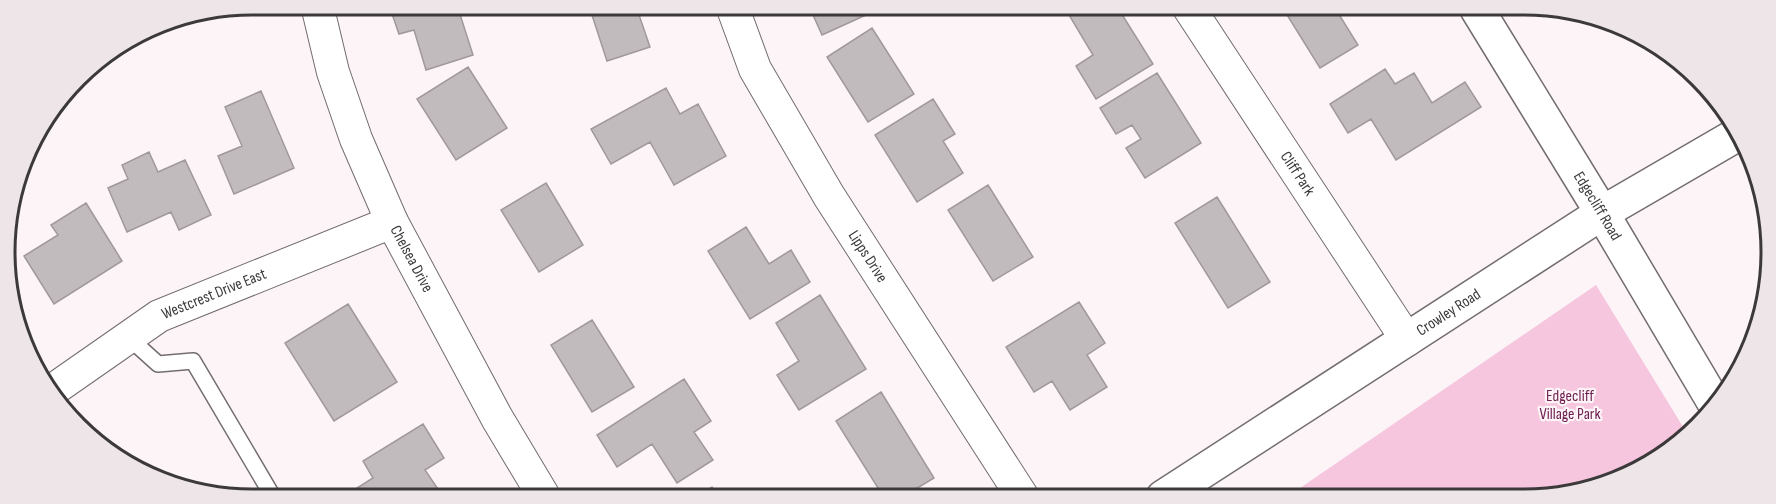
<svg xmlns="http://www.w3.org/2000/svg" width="1776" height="504" font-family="'Sofia Sans Condensed',sans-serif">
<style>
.green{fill:#f6c5de}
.building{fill:#c2bbbe;stroke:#a0989c;stroke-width:1.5}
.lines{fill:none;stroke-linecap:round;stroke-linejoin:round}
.lane-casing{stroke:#736c70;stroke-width:18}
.street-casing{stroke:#736c70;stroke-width:34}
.secondary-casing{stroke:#736c70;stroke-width:36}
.lane{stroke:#fff;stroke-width:15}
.street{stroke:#fff;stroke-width:32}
.secondary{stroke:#fff;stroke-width:33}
.labels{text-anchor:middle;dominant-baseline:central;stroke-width:4.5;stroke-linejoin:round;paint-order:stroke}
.street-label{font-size:16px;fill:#3c393a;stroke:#fcf4f7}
.park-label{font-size:16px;fill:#6f2151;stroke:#fcf4f7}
.rim{fill:none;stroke:#3c393a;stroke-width:3}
</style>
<rect width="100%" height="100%" fill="#fcf4f7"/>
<path class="green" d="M 1596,285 L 1688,435 L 1633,474 L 1556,497 L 1287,497 Z"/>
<path class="building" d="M 389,5 L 457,5 L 473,55 L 426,70 L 414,30 L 399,34 Z
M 589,6 L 645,6 L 637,9 L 650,47 L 607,61 Z
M 809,6 L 865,7 L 868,14 L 822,35 Z
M 1080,7 L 1118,8 L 1153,64 L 1096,99 L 1076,66 L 1093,55 L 1069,15 Z
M 1288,8 L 1335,8 L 1358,45 L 1320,68 L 1284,10 Z
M 872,28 L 914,94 L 868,122 L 827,57 Z
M 468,67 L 507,128 L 456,160 L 417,99 Z
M 1385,69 L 1395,84 L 1414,73 L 1432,103 L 1465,82 L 1481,107 L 1396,160 L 1371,119 L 1348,133 L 1330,104 Z
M 1157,73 L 1201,143 L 1145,178 L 1126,148 L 1141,139 L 1132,125 L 1116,134 L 1100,108 Z
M 666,88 L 680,114 L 698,104 L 726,156 L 674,185 L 650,142 L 611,164 L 591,129 Z
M 261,91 L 294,168 L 234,194 L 218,156 L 242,146 L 225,107 Z
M 933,99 L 955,134 L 943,141 L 963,173 L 917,202 L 875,135 Z
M 149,152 L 158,172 L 185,160 L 211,215 L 179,230 L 171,212 L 127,232 L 108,188 L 128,179 L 122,165 Z
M 546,183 L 583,245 L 539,272 L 501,210 Z
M 988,185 L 1033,257 L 993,281 L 948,210 Z
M 1217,197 L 1270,282 L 1228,308 L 1175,223 Z
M 86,203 L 122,261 L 54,304 L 24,256 L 58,235 L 51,225 Z
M 746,227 L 769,264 L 791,250 L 810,282 L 750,319 L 708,251 Z
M 9,279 L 20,296 L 12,301 Z
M 820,295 L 866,369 L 799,410 L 777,375 L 799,361 L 776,323 Z
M 1079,302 L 1105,343 L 1087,355 L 1107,387 L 1070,410 L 1052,381 L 1034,392 L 1006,347 Z
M 348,304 L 397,382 L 334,421 L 285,343 Z
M 592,320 L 634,387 L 592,412 L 551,345 Z
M 684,379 L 711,421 L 694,432 L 713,460 L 677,483 L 652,444 L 617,467 L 597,435 Z
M 881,392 L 934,478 L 904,496 L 883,496 L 836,421 Z
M 423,424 L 444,458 L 425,470 L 442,495 L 361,495 L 357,488 L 373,478 L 363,461 Z
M 712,487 L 717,496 L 698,496 Z"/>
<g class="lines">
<defs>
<path id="lane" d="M 128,337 L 158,364 L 193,361 L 272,495"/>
<g id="street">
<path id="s1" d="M 317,5 L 333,72 L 356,139 L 392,222 L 497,418 L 543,495"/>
<path id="s2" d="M 732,6 L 755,69 L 829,196 L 1022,496"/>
<path id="s3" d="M 1189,8 L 1407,340"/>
<path id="s4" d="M 50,392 L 159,316 L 392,222"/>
</g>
<g id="secondary">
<path id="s5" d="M 1477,9 L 1602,213 L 1715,404"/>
<path id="s6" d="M 1163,497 L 1602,213 L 1738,134"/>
</g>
</defs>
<use href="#lane" class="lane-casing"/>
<use href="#street" class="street-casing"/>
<use href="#secondary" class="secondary-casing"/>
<use href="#lane" class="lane"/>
<use href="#street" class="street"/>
<use href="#secondary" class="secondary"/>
</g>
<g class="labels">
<g class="street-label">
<text stroke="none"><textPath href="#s3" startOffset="198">Cliff Park</textPath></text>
<text stroke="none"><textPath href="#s5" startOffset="231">Edgecliff Road</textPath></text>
<text stroke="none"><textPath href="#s2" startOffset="286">Lipps Drive</textPath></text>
<text stroke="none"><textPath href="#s1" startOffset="272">Chelsea Drive</textPath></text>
<text stroke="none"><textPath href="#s4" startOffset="192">Westcrest Drive East</textPath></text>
<text stroke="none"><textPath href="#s6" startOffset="340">Crowley Road</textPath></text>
</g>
<g class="park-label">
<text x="1570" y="396">Edgecliff<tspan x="1570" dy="18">Village Park</tspan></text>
</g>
</g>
<path d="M0 0H1776V504H0ZM252 15H1524A237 237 0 0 1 1761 252V252A237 237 0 0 1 1524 489H252A237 237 0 0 1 15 252V252A237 237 0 0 1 252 15Z" fill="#ede5e8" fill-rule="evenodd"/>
<path class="rim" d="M252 15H1524A237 237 0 0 1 1761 252V252A237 237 0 0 1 1524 489H252A237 237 0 0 1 15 252V252A237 237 0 0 1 252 15Z"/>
</svg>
